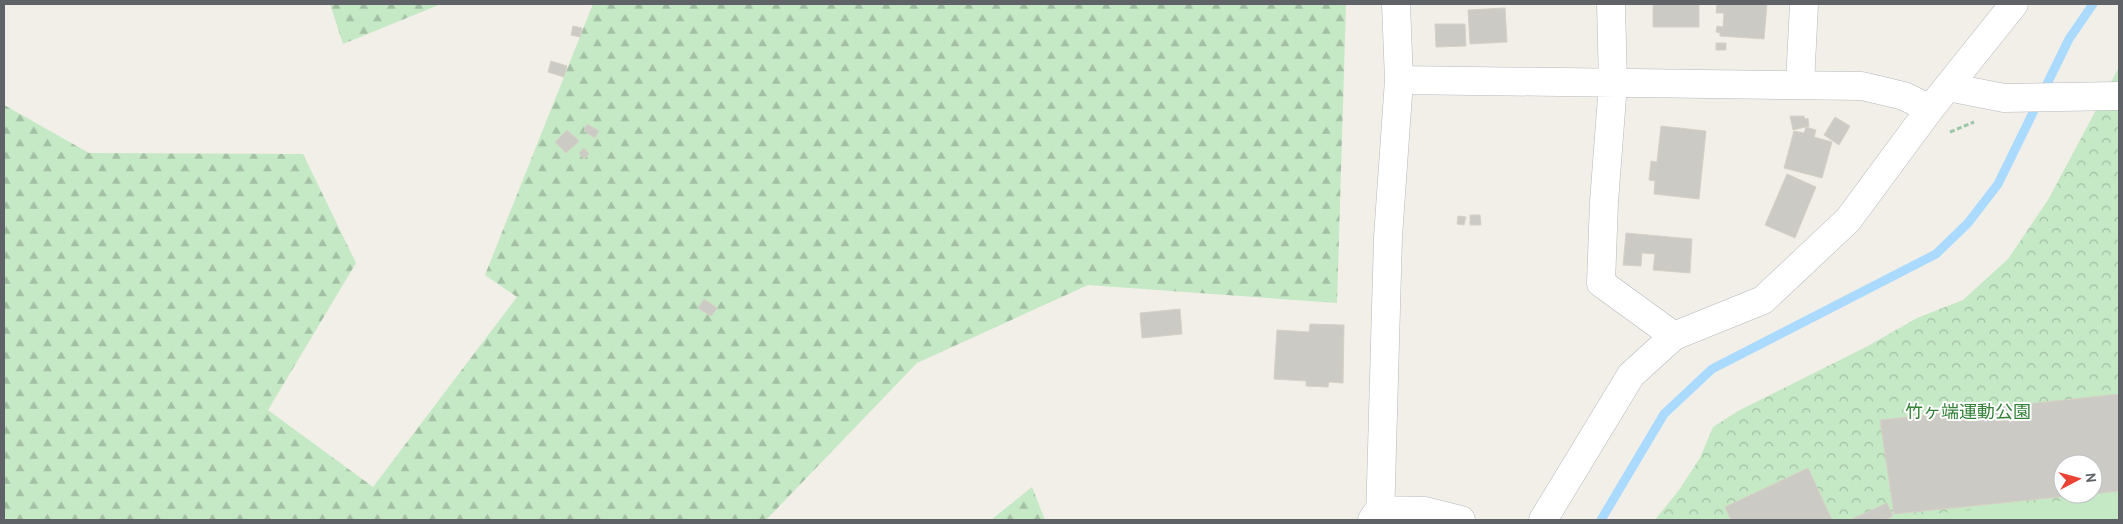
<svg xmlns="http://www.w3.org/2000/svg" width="2123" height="524" font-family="Overpass,'Noto Sans JP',sans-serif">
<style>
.forest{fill:url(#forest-firs)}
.park{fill:url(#park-crowns);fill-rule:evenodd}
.garden{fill:#c5e8c5}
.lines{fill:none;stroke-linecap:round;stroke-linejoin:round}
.stream{stroke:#aadaff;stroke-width:9}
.building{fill:#cccac5;stroke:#d6d1c6}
.minor-casing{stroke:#b5b8bc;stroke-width:29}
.path{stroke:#9cc7a9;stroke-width:3;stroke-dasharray:5 2.5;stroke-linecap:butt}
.minor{stroke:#fff;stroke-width:28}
.labels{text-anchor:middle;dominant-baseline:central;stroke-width:4;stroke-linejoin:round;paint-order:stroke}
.park-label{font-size:18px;fill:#348238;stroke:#fff}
</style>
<defs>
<pattern id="forest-firs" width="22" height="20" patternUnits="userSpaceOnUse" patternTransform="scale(1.25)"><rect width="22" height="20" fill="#c5e8c5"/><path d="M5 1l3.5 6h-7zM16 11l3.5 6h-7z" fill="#a3c0a4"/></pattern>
<pattern id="park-crowns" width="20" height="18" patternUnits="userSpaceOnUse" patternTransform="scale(1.25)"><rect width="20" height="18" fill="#c5e8c5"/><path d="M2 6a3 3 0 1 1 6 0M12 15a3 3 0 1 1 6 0" fill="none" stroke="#a3c0a4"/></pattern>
</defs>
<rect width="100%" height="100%" fill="#f1efe8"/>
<path class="forest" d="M 330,4 L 441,4 L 343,44 Z
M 593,4 L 1346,4 L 1337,303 L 1088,285 L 917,363 L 766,520 L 4,520 L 4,105 L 89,153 L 303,154 L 356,263 L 268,410 L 373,487 L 517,297 L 485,275 Z
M 1032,487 L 1045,520 L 991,520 Z"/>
<path class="park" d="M 2119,67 L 2119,520 L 1655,520 L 1679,490 L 1700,458 L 1713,427 L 1738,411 L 1868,346 L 1917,318 L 1963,300 L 2008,259 L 2048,200 ZM 2063,464 L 2093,464 L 2093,494 L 2063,494 Z"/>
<path class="garden" d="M 2119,495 L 2119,520 L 1895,520 L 1902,517 Z"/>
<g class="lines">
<path class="stream" d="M 1601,520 L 1664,414 L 1712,369 L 1936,254 L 1968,223 L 1998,184 L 2069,39 L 2093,4"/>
</g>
<path class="building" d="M 1653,4 L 1699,4 L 1699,27 L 1653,27 Z
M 1717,4 L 1767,4 L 1764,39 L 1720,36 L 1720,33 L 1716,32 L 1717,26 L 1723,27 L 1724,13 L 1716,13 Z
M 1505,8 L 1507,42 L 1470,44 L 1468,10 Z
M 1435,24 L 1465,24 L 1466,46 L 1436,47 Z
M 573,26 L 582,28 L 580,37 L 571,35 Z
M 1716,43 L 1726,43 L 1726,50 L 1716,50 Z
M 551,61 L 567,66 L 564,77 L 548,72 Z
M 1790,116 L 1804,116 L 1805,119 L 1808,118 L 1809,126 L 1793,130 Z
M 1835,117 L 1850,126 L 1839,145 L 1824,135 Z
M 587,124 L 599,131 L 595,138 L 584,131 Z
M 1661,126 L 1706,131 L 1699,199 L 1654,194 L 1655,181 L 1649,180 L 1651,161 L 1657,162 Z
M 1806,127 L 1816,130 L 1814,137 L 1832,142 L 1822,178 L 1784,168 L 1794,131 L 1804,133 Z
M 567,130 L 579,141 L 566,153 L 555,142 Z
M 584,148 L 589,154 L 584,159 L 579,153 Z
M 1787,174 L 1816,187 L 1795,238 L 1765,225 Z
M 1470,215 L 1480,215 L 1481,225 L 1470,225 Z
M 1458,216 L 1466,217 L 1464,225 L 1457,224 Z
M 1626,233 L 1692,239 L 1690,273 L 1653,270 L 1655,254 L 1642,253 L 1641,266 L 1623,265 Z
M 704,299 L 717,308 L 711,316 L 698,308 Z
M 1180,309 L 1182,334 L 1142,338 L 1140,313 Z
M 1310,324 L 1344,325 L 1343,383 L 1329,382 L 1328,387 L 1306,386 L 1306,381 L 1274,379 L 1277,330 L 1309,332 Z
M 2119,394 L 2119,491 L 2093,494 L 2093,464 L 2063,464 L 2063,494 L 2088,494 L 1894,514 L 1880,420 Z
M 1808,468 L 1832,520 L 1731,520 L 1725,507 Z
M 1887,503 L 1893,516 L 1885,520 L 1850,520 Z"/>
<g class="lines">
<defs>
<path id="minor" d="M 1611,4 L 1613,84 L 1604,202 L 1601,283 L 1674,336
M 1399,80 L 1862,86 L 1904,96 L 1930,109
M 1800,84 L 1804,4
M 1948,87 L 2004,98 L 2119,96
M 1372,520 L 1379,510 L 1425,511 L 1461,520
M 1380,520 L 1388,237 L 1399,80 L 1396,4
M 1543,520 L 1631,375 L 1674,336 L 1763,300 L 1848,220 L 1930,109 L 2014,4"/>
</defs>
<use href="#minor" class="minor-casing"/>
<path class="path" d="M 1950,132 L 1974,122"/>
<use href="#minor" class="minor"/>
</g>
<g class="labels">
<g class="park-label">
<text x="1968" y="413">竹ヶ端運動公園</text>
</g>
</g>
<rect width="2123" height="524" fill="none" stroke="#5f6368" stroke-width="10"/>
<g transform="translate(2078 479) rotate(84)"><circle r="24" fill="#ffffff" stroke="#bfc1c3"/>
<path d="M0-4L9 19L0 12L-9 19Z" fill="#ea4335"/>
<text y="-8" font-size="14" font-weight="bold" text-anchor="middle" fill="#5f6368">N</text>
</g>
</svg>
